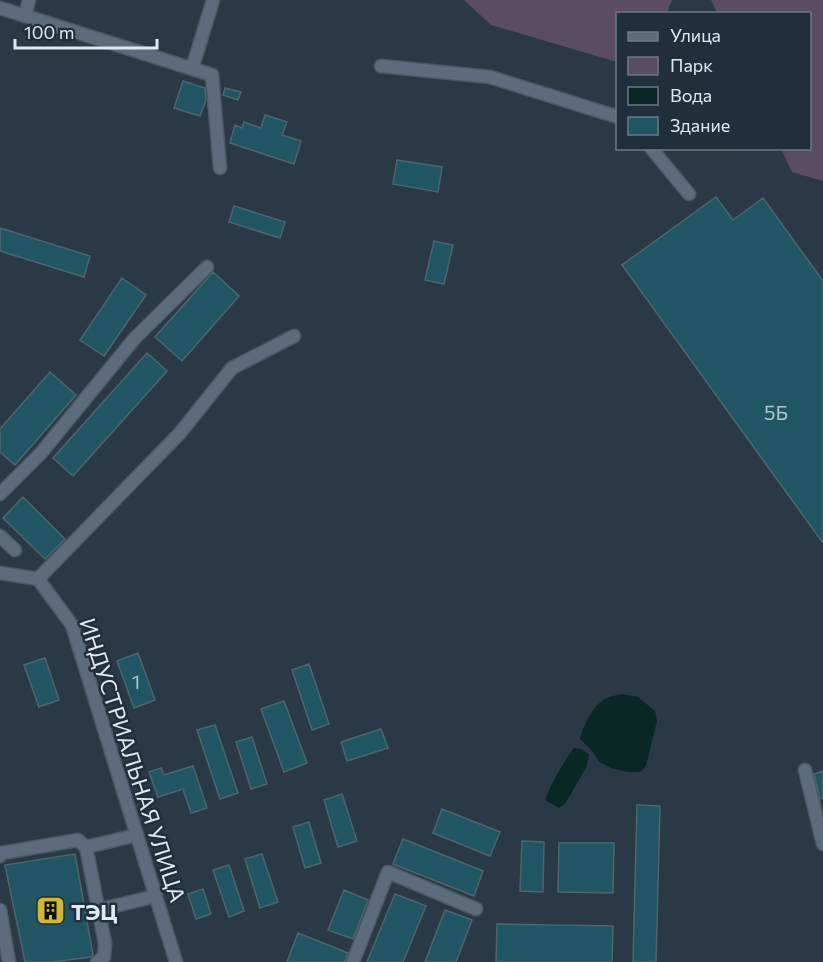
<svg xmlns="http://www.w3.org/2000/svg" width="823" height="962" font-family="Commissioner,sans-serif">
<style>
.green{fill:#594c64}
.water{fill:#082725}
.building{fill:#205563;stroke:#4d666e;stroke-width:1.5}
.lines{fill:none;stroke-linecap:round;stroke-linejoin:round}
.minor-casing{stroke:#4c5864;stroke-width:15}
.minor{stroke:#5c6c7c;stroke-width:12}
.labels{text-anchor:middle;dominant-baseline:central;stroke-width:5;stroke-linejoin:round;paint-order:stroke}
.number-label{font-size:20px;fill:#b0c4ce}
.street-label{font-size:22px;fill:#e0e9f2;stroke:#212f3d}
.poi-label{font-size:22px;font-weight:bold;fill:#e0e9f2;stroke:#212f3d;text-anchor:start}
</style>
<rect width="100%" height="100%" fill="#2b3947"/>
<path class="green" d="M 464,0 L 672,0 L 667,13 L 618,14 L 617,62 L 491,25 Z
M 711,0 L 823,0 L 823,181 L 792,172 L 781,149 L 810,148 L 810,14 L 717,13 Z"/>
<path class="water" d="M 622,694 L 638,697 L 655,711 L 657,721 L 646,766 L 640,772 L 628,772 L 611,768 L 599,762 L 593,752 L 580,739 C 583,726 593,704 607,698 C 611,696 617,695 622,694 Z
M 574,748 L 581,749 L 589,754 L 587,766 L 565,804 L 559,808 L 545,800 C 552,782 562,764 574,748 Z"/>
<path class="building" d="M 183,81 L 205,88 L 206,100 L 200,116 L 174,108 Z
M 225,88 L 241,92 L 238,100 L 223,95 Z
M 265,115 L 287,122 L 282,135 L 301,141 L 294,164 L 230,143 L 235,125 L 242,128 L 244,122 L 261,128 Z
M 397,160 L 442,167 L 438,192 L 393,184 Z
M 716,197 L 733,220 L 763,198 L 823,281 L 823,543 L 622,265 Z
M 234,206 L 285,222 L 280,238 L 229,222 Z
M 0,228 L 90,256 L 84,277 L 0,251 Z
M 434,241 L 453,245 L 444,284 L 425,280 Z
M 213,272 L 239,296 L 182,361 L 155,337 Z
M 122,278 L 146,295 L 104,356 L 80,340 Z
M 147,353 L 167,371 L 73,476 L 53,458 Z
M 50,372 L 76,395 L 15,465 L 0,452 L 0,429 Z
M 23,497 L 65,539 L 45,559 L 3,518 Z
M 138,653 L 155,700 L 134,708 L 117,661 Z
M 45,658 L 59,700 L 39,707 L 24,665 Z
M 309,664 L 329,724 L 312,730 L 292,670 Z
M 284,701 L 307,763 L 284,772 L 261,709 Z
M 215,725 L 238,793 L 220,799 L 197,730 Z
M 381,729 L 388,748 L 347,761 L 341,742 Z
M 252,737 L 267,784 L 251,789 L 236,742 Z
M 193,766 L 207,808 L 191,813 L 183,789 L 158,797 L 149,772 L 161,768 L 164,775 Z
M 823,771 L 823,798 L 820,799 L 814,774 Z
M 342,794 L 357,841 L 338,847 L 324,800 Z
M 637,805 L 660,806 L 656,962 L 633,962 Z
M 442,809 L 500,832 L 490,856 L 433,833 Z
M 309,822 L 321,863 L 305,868 L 293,827 Z
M 403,839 L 483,871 L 474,896 L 393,864 Z
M 522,841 L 544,842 L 543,892 L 520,891 Z
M 559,843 L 614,843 L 613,893 L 558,892 Z
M 75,854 L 93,955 L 91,957 L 52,962 L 25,962 L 5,865 Z
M 262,854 L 278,902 L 260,908 L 245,859 Z
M 229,865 L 244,911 L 229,917 L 213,870 Z
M 203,889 L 211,914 L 196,919 L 188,894 Z
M 344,890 L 368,900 L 353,939 L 328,930 Z
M 395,894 L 426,906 L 403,962 L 367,962 Z
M 445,910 L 472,920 L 456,962 L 425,962 Z
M 497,924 L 613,926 L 612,962 L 496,962 Z
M 298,933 L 348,953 L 345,962 L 287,962 Z"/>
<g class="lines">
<defs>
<path id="minor" d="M 0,8 L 212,75 L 220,168
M 25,16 L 29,0
M 381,66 L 490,77 L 618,117
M 192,69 L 213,0
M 651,148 L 689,194
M 0,494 L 41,453 L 135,338 L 207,267
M 0,536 L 15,550
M 0,573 L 38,579 L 72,625 L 176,962
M 38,579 L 180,433 L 232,368 L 294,336
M 805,770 L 823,844
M 86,847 L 105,943 L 104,957 L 97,962
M 0,856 L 2,853 L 78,840 L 86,847 L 137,835
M 0,910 L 9,962
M 98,910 L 156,896
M 353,962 L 388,872 L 476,909"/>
</defs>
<use href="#minor" class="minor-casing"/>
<use href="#minor" class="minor"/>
</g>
<defs>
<symbol id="building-square" viewBox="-11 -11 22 22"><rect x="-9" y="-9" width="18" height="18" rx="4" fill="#d0b736" stroke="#212f3d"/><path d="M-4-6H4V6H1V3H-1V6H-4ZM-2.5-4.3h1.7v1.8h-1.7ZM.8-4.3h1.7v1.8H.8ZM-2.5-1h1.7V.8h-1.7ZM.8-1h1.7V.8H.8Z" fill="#111"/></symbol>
</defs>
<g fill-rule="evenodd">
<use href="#building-square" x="34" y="894" width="33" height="33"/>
</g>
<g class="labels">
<g class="number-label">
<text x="776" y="412">5Б</text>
<text x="136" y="681">1</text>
</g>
<g class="street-label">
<text transform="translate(133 760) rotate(72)">ИНДУСТРИАЛЬНАЯ УЛИЦА</text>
</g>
<g class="poi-label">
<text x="71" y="911">ТЭЦ</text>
</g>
</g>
<rect x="616" y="12" width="195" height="138" fill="#212f3d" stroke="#6d7985" stroke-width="1.5"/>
<rect x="628" y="32" width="30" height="9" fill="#5c6c7c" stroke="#6d7985" stroke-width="1.5"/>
<text x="670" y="42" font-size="18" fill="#e0e9f2">Улица</text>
<rect x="628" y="57" width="30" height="18" fill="#594c64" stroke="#6d7985" stroke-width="1.5"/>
<text x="670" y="72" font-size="18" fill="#e0e9f2">Парк</text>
<rect x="628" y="87" width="30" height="18" fill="#082725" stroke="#6d7985" stroke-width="1.5"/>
<text x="670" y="102" font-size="18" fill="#e0e9f2">Вода</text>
<rect x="628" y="117" width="30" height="18" fill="#205563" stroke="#6d7985" stroke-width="1.5"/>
<text x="670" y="132" font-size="18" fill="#e0e9f2">Здание</text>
<path d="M15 39v9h142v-9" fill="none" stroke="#e0e9f2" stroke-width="3"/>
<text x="24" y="39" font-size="18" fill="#e0e9f2" stroke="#212f3d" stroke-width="4.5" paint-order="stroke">100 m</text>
</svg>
